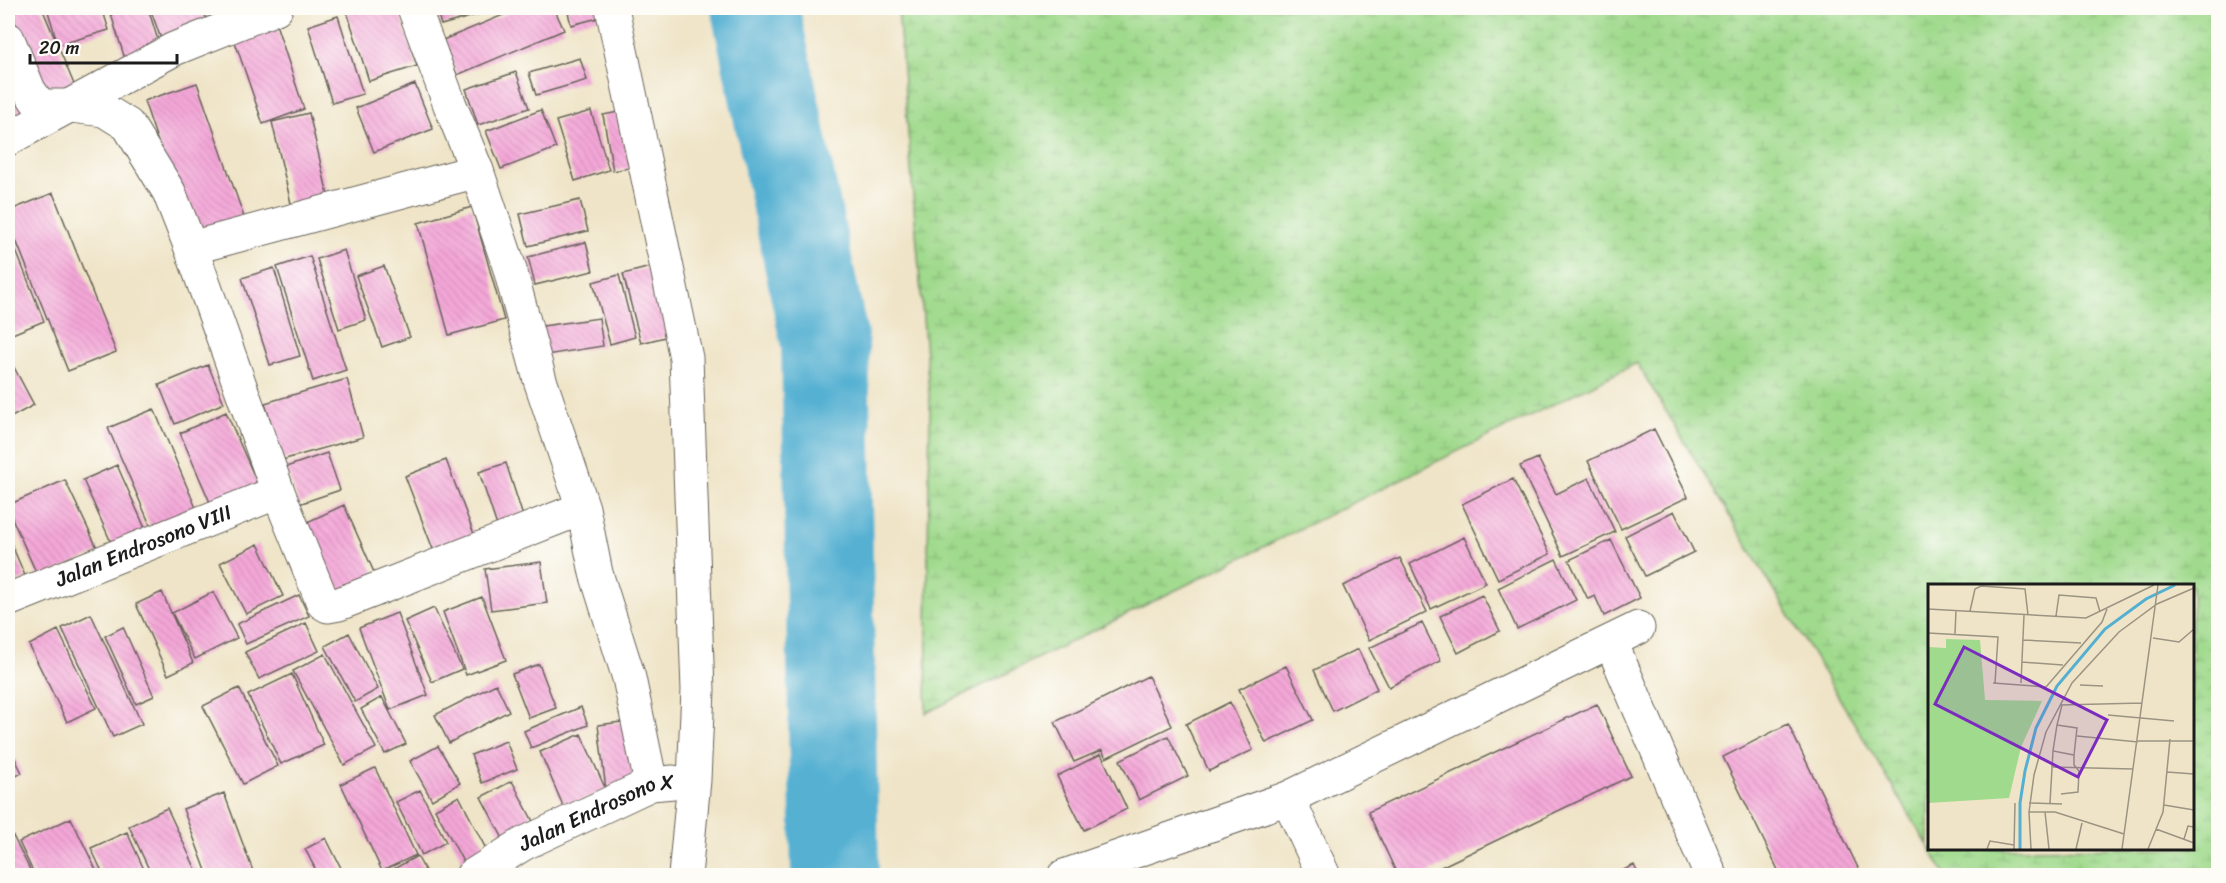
<svg xmlns="http://www.w3.org/2000/svg" width="2226" height="883" font-family="Sriracha,sans-serif">
<style>
.wetland{fill:url(#wetland-marsh);stroke:#5e7b54;stroke-width:1.5}
.lines{fill:none;stroke-linecap:round;stroke-linejoin:round}
.river{stroke:#54b0d2;stroke-width:88}
.building{fill:url(#building-back-hatch)}
.minor-casing{stroke:#666258;stroke-width:35}
.minor{stroke:#fff;stroke-width:33}
.labels{text-anchor:middle;dominant-baseline:central;stroke-width:5;stroke-linejoin:round;paint-order:stroke}
.street-label{font-size:21px;fill:#1c1c1c;stroke:#fdfcf7}
.inset-river{fill:none;stroke:#54b0d2;stroke-width:3}
.inset-road{fill:none;stroke:#9b9483;stroke-width:1.5}
.view{fill:#7b2cbf;fill-opacity:0.15;stroke:#7b2cbf;stroke-width:3}
.inset-edge{fill:none;stroke:#1c1c1c;stroke-width:3}
</style>
<defs>
<pattern id="wetland-marsh" width="20" height="14" patternUnits="userSpaceOnUse" patternTransform="scale(1.5)"><rect width="20" height="14" fill="#a0da8d"/><path d="M1 5h8M5 5V1M11 12h8M15 12V8" fill="none" stroke="#89ba79"/></pattern>
<pattern id="building-back-hatch" width="6" height="6" patternUnits="userSpaceOnUse" patternTransform="scale(1.5)"><rect width="6" height="6" fill="#f4a7d8"/><path d="M-1 5l2 2M0 0l6 6M5-1l2 2" fill="none" stroke="#d18fb9"/></pattern>
</defs>
<rect width="100%" height="100%" fill="#fdfcf7"/>
<filter id="ink" filterUnits="userSpaceOnUse"><feTurbulence type="fractalNoise" baseFrequency=".0167" numOctaves="2"/><feDisplacementMap in="SourceGraphic" scale="12" xChannelSelector="R" yChannelSelector="G"/><feConvolveMatrix kernelMatrix="1 2 1 2 8 2 1 2 1" color-interpolation-filters="sRGB"/></filter>
<filter id="wash" filterUnits="userSpaceOnUse"><feTurbulence type="fractalNoise" baseFrequency=".008" numOctaves="4" result="noise"/><feDisplacementMap in="SourceGraphic" scale="24" xChannelSelector="R" yChannelSelector="G"/><feGaussianBlur stdDeviation="1.35" result="paint"/><feColorMatrix in="noise" values="0 0 0 0 0 0 0 0 0 0 0 0 0 0 0 0 0 1.4 0 .05"/><feComposite in="paint" operator="in"/></filter>
<g filter="url(#wash)">
<rect width="100%" height="100%" fill="#efe4c7"/>
<path class="wetland" d="M 898,8 L 2218,8 L 2218,875 L 1946,875 L 1930,849 L 2192,848 L 2192,586 L 1929,586 L 1929,847 L 1637,363 L 926,713 L 930,405 Z"/>
<g class="lines">
<path class="river" d="M 755,8 L 825,343 L 835,876"/>
</g>
<g id="blocks">
<path class="building" d="M 9,8 L 42,8 L 76,89 L 48,101 Z
M 47,8 L 102,8 L 109,30 L 58,45 Z
M 109,8 L 148,8 L 160,47 L 125,59 Z
M 150,8 L 203,8 L 208,24 L 161,39 Z
M 207,8 L 265,8 L 212,22 Z
M 360,8 L 398,8 L 417,66 L 369,81 L 347,12 Z
M 436,8 L 502,8 L 441,25 Z
M 520,8 L 554,8 L 564,30 L 457,75 L 443,40 Z
M 567,8 L 608,8 L 610,15 L 571,25 Z
M 338,16 L 363,94 L 332,103 L 308,26 Z
M 276,24 L 304,109 L 263,124 L 234,39 Z
M 580,58 L 587,80 L 536,95 L 529,73 Z
M 516,72 L 529,108 L 478,125 L 466,89 Z
M 8,80 L 28,121 L 8,131 Z
M 197,83 L 244,217 L 190,236 L 144,101 Z
M 415,84 L 433,129 L 374,152 L 356,108 Z
M 541,110 L 556,148 L 501,169 L 486,131 Z
M 629,110 L 640,166 L 613,171 L 603,115 Z
M 591,111 L 609,170 L 575,181 L 556,121 Z
M 309,113 L 330,204 L 293,212 L 272,122 Z
M 53,193 L 116,352 L 68,371 L 8,220 L 8,211 Z
M 580,200 L 588,231 L 528,246 L 520,214 Z
M 472,207 L 504,320 L 449,335 L 418,223 Z
M 11,238 L 44,321 L 10,335 L 8,327 L 8,239 Z
M 586,242 L 593,271 L 535,285 L 528,257 Z
M 344,250 L 366,320 L 339,329 L 317,259 Z
M 310,256 L 346,370 L 313,381 L 277,267 Z
M 384,266 L 410,337 L 382,347 L 356,276 Z
M 651,267 L 669,336 L 641,343 L 623,274 Z
M 274,268 L 300,356 L 270,365 L 242,278 Z
M 619,275 L 635,337 L 610,344 L 593,282 Z
M 599,318 L 603,346 L 540,356 L 536,327 Z
M 8,356 L 34,405 L 8,419 Z
M 208,365 L 224,403 L 175,424 L 159,385 Z
M 347,379 L 363,437 L 282,460 L 265,403 Z
M 154,409 L 199,515 L 154,534 L 108,428 Z
M 226,412 L 259,487 L 212,507 L 180,433 Z
M 1654,429 L 1688,497 L 1621,529 L 1588,461 Z
M 327,453 L 340,490 L 299,504 L 286,467 Z
M 1538,458 L 1556,494 L 1589,478 L 1615,532 L 1563,556 L 1520,466 Z
M 446,460 L 477,542 L 436,557 L 405,476 Z
M 506,463 L 527,529 L 501,538 L 479,472 Z
M 117,465 L 148,535 L 115,551 L 83,480 Z
M 1513,479 L 1550,554 L 1498,579 L 1462,504 Z
M 65,480 L 99,552 L 39,579 L 8,509 L 8,505 Z
M 344,505 L 377,579 L 338,597 L 305,523 Z
M 1674,511 L 1694,552 L 1645,576 L 1625,536 Z
M 8,536 L 26,578 L 8,586 Z
M 1464,537 L 1486,583 L 1431,609 L 1410,564 Z
M 1611,540 L 1640,598 L 1604,616 L 1595,596 L 1588,599 L 1569,560 Z
M 258,544 L 283,596 L 246,614 L 220,563 Z
M 1400,558 L 1427,612 L 1369,640 L 1343,586 Z
M 1556,559 L 1576,600 L 1517,629 L 1498,588 Z
M 541,562 L 547,603 L 491,610 L 485,569 Z
M 162,592 L 193,663 L 168,675 L 136,604 Z
M 213,592 L 237,638 L 195,659 L 172,613 Z
M 299,595 L 309,616 L 246,644 L 237,624 Z
M 1482,595 L 1500,631 L 1458,653 L 1440,616 Z
M 482,597 L 506,660 L 466,675 L 443,612 Z
M 434,608 L 462,669 L 432,682 L 405,621 Z
M 397,613 L 428,695 L 390,710 L 359,628 Z
M 91,614 L 142,724 L 113,737 L 62,628 Z
M 306,623 L 319,651 L 259,679 L 245,652 Z
M 1422,623 L 1441,661 L 1389,687 L 1369,648 Z
M 123,627 L 154,696 L 136,704 L 105,636 Z
M 58,630 L 96,708 L 67,722 L 29,645 Z
M 349,633 L 378,689 L 355,702 L 325,646 Z
M 1358,649 L 1377,689 L 1333,711 L 1314,670 Z
M 325,654 L 376,748 L 344,765 L 293,671 Z
M 539,664 L 556,708 L 529,718 L 512,674 Z
M 1286,666 L 1313,720 L 1266,743 L 1239,689 Z
M 292,674 L 324,745 L 281,764 L 248,695 Z
M 1148,676 L 1172,726 L 1106,758 L 1102,750 L 1074,762 L 1055,722 Z
M 496,684 L 509,711 L 449,743 L 435,715 Z
M 239,688 L 278,766 L 243,784 L 203,706 Z
M 382,697 L 406,744 L 385,754 L 361,709 Z
M 1230,702 L 1253,750 L 1209,771 L 1186,724 Z
M 1597,704 L 1631,776 L 1422,876 L 1398,876 L 1368,812 Z
M 581,707 L 588,725 L 531,748 L 524,731 Z
M 637,720 L 645,785 L 606,790 L 598,725 Z
M 1788,724 L 1862,876 L 1781,876 L 1723,757 Z
M 581,734 L 606,790 L 564,808 L 540,752 Z
M 1168,736 L 1188,776 L 1139,800 L 1120,760 Z
M 506,741 L 517,769 L 482,783 L 471,755 Z
M 8,744 L 22,773 L 8,780 Z
M 438,746 L 460,783 L 432,800 L 410,761 Z
M 1101,754 L 1127,809 L 1084,830 L 1057,776 Z
M 375,768 L 416,855 L 382,871 L 341,784 Z
M 512,781 L 539,833 L 508,848 L 481,797 Z
M 420,790 L 446,842 L 422,855 L 396,802 Z
M 224,793 L 253,871 L 240,876 L 208,876 L 183,809 Z
M 459,796 L 490,857 L 467,869 L 435,809 Z
M 167,808 L 199,876 L 152,876 L 129,826 Z
M 71,818 L 99,876 L 35,876 L 19,842 Z
M 127,832 L 147,876 L 104,876 L 91,848 Z
M 13,836 L 33,876 L 8,876 L 8,839 Z
M 326,838 L 345,876 L 319,876 L 305,849 Z
M 417,856 L 428,876 L 381,876 Z
M 1634,865 L 1639,876 L 1611,876 Z"/>
</g>
</g>
<g filter="url(#ink)">
<use href="#blocks" fill-opacity="0" stroke="#666258" stroke-width="1.5"/>
<g class="lines">
<defs>
<g id="minor">
<path d="M 414,8 L 450,105 L 477,171"/>
<path d="M 612,8 L 686,358 L 698,690 L 694,780 L 685,876"/>
<path d="M 8,39 L 29,90 L 40,106 L 71,106 L 104,110 L 128,125 L 169,192 L 191,248"/>
<path d="M 8,139 L 174,49 L 276,8"/>
<path d="M 583,508 L 339,604 L 328,606 L 323,603 L 278,492 L 191,248 L 477,171 L 509,266 L 540,380 L 583,508 L 596,573 L 629,678 L 651,784"/>
<path id="s1" d="M 8,600 L 278,492"/>
<path d="M 1611,642 L 1711,876"/>
<path d="M 1288,798 L 1324,876"/>
<path id="s2" d="M 472,876 L 523,844 L 651,784 L 673,782"/>
<path d="M 1064,876 L 1288,798 L 1638,628"/>
</g>
</defs>
<use href="#minor" class="minor-casing"/>
<use href="#minor" class="minor"/>
</g>
</g>
<g class="labels">
<g class="street-label">
<text stroke="none"><textPath href="#s1" startOffset="146">Jalan Endrosono VIII</textPath></text>
<text stroke="none"><textPath href="#s2" startOffset="141">Jalan Endrosono X</textPath></text>
</g>
</g>
<g transform="translate(1928 584)">
<rect width="266" height="266" fill="#efe4c7"/>
<path d="M 18,55 L 52,56 L 57,116 L 114,117 L 93,163 L 81,214 L 0,219 L 0,63 L 18,64 Z" fill="#a0da8d"/>
<path class="inset-river" d="M 92,265 L 92,219 L 97,187 L 108,144 L 129,102 L 177,45 L 218,15 L 247,1"/>
<path class="inset-road" d="M 0,25 L 158,34 L 226,1M 42,27 L 47,5 L 53,2 L 97,5 L 100,31M 128,32 L 131,11 L 168,14 L 172,28M 0,49 L 70,53 L 67,99M 27,50 L 28,26M 225,54 L 251,58 L 266,45M 95,56 L 153,59M 94,78 L 135,81M 65,99 L 118,103 L 174,38 L 179,25M 93,99 L 96,31M 152,101 L 175,102M 132,121 L 214,119M 180,131 L 246,137M 129,141 L 149,144 L 146,171 L 125,167 L 129,141 L 134,121M 149,152 L 210,158M 210,157 L 266,157M 123,183 L 205,185M 239,188 L 266,190M 133,210 L 150,208 L 151,187 L 146,181 L 146,171M 101,219 L 134,220M 122,219 L 125,167M 236,221 L 266,226M 101,228 L 127,228 L 196,250M 117,228 L 121,265M 228,245 L 266,259M 256,255 L 260,242 L 266,243M 59,265 L 62,257 L 86,261M 86,265 L 87,219M 103,265 L 101,228 L 106,191 L 118,148 L 144,99 L 191,48 L 229,20 L 266,4M 148,265 L 154,239M 194,265 L 230,1M 220,265 L 235,228 L 242,155"/>
<path class="view" d="M 36,63 L 179,136 L 150,193 L 7,120 Z"/>
<rect width="266" height="266" class="inset-edge"/>
</g>
<rect width="2226" height="883" fill="none" stroke="#fdfcf7" stroke-width="30"/>
<path d="M30 54v9h147v-9" fill="none" stroke="#1c1c1c" stroke-width="3"/>
<text x="39" y="54" font-size="18" fill="#1c1c1c" stroke="#fdfcf7" stroke-width="4.5" paint-order="stroke">20 m</text>
</svg>
